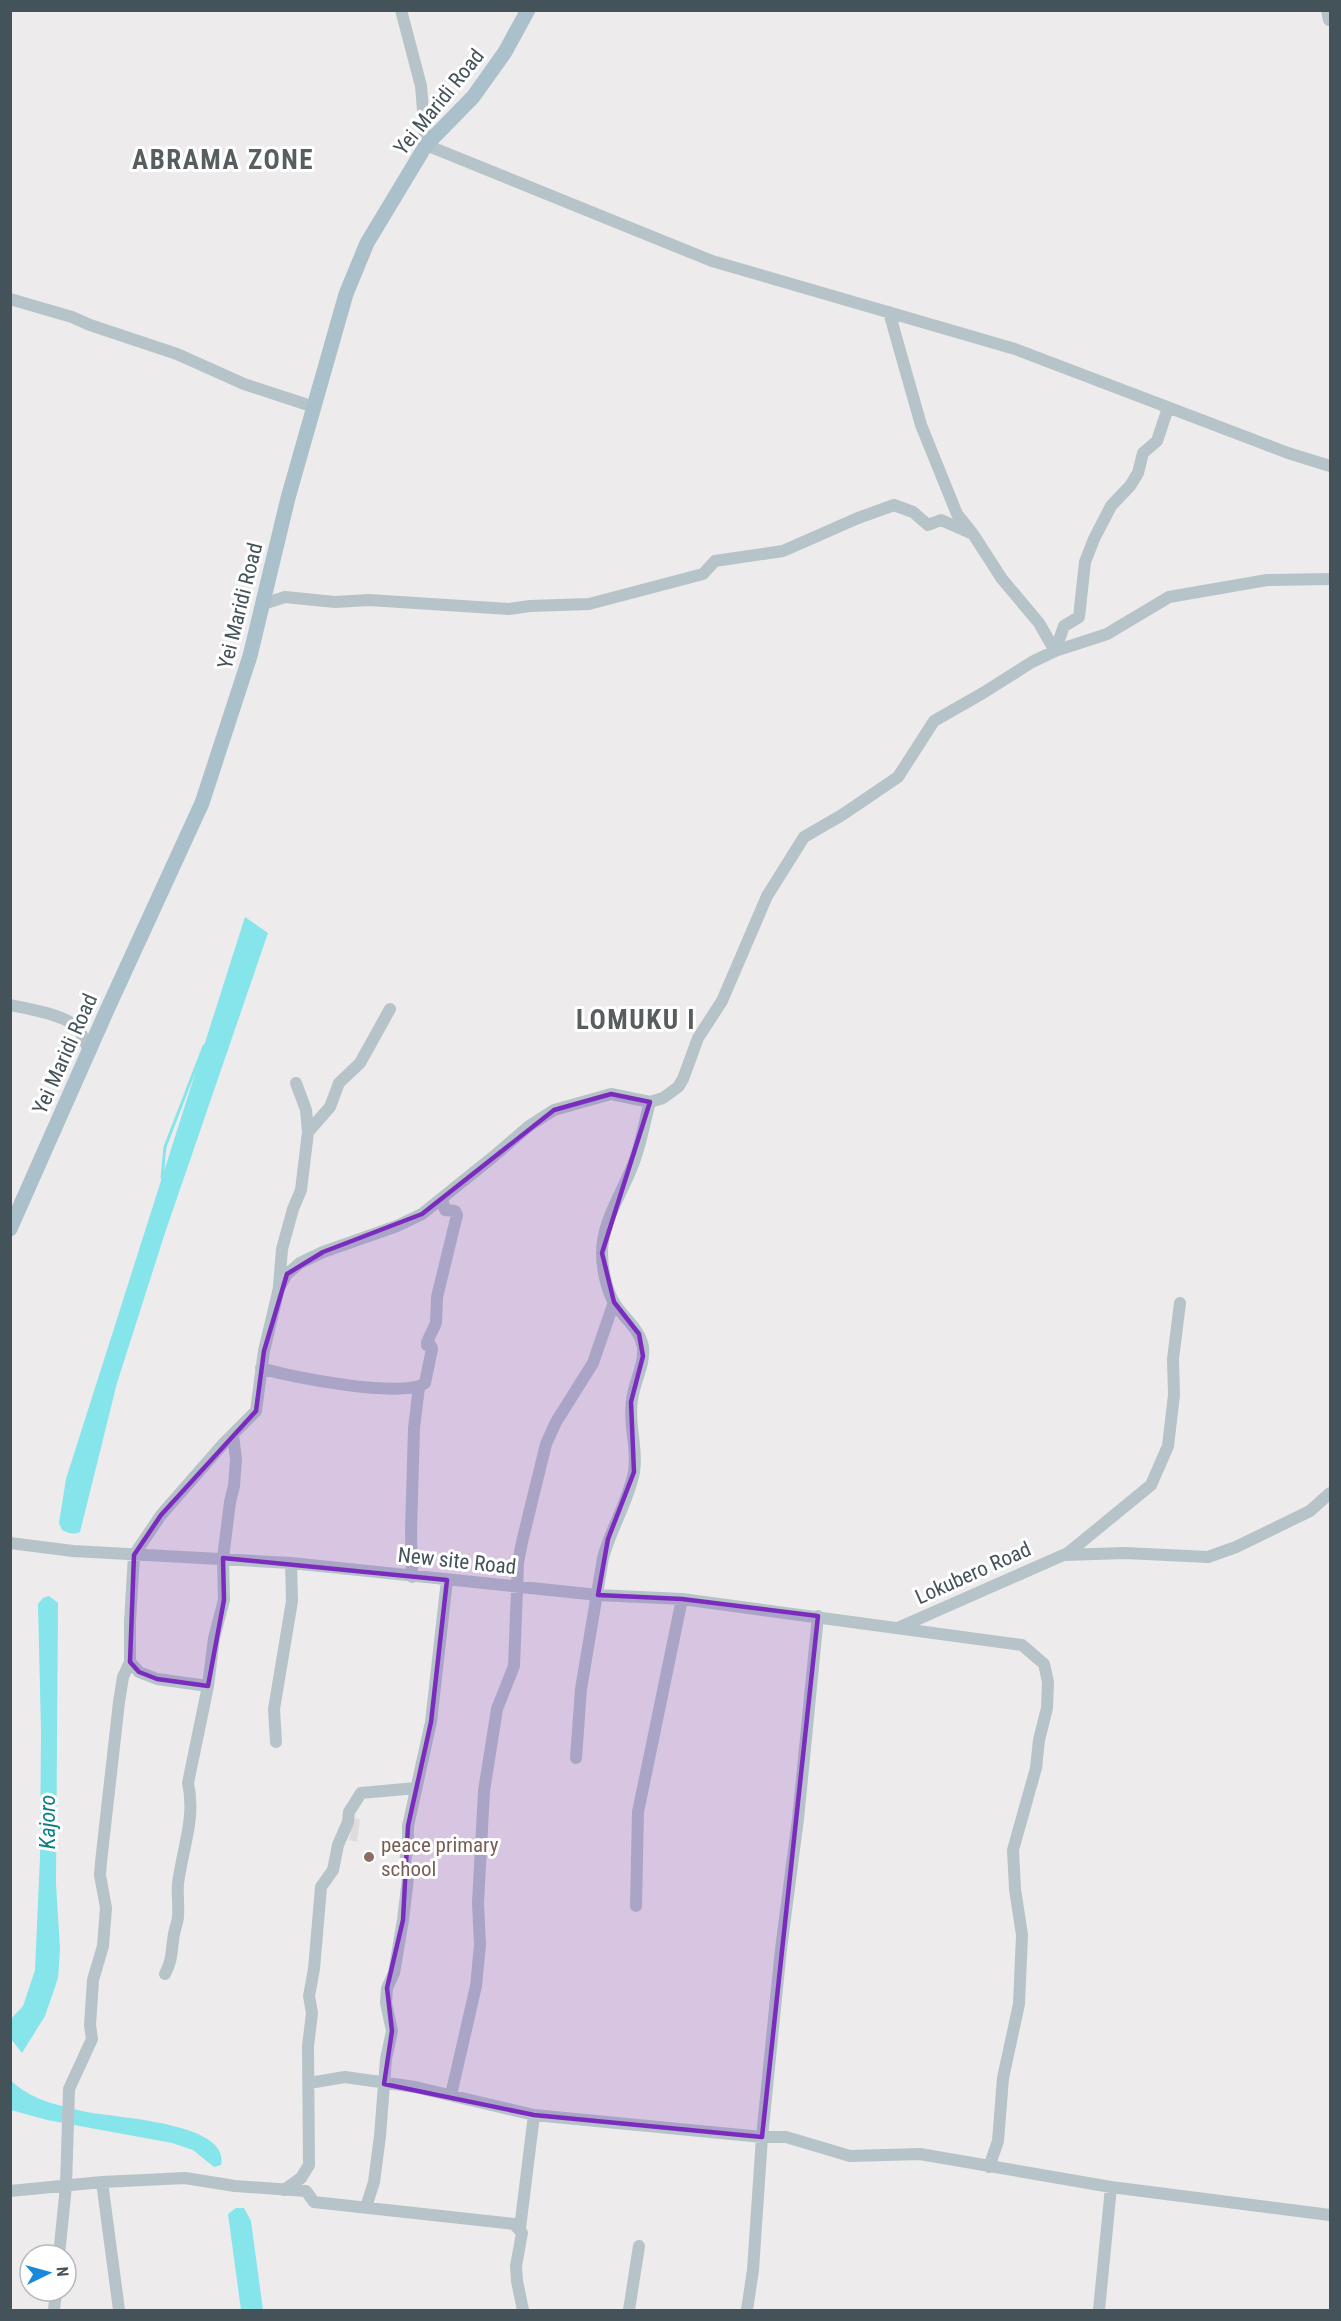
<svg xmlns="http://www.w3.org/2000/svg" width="1341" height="2321" font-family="'Roboto Condensed',sans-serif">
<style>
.education{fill:#dfdcde}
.water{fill:#85e5eb}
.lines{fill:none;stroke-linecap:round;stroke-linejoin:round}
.stream{stroke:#85e5eb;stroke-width:3}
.minor{stroke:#b6c3c9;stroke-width:12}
.major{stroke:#aac0cb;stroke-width:15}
.marked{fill:#7b2cbf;fill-opacity:0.2;stroke:#7b2cbf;stroke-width:4.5;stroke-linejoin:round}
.education-dot{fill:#8d6e63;stroke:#fff;stroke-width:2}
.labels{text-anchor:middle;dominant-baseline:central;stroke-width:6;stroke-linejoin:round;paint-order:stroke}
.street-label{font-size:21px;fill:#445259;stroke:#fff}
.education-label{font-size:21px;fill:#785e54;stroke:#fff;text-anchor:start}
.water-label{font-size:22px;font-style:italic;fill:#0d7f87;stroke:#fff}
.district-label{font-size:27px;font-weight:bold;letter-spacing:1.5px;fill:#585d60;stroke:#fff}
</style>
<rect width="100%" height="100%" fill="#eeebec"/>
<path class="education" d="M 352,1818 L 360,1819 L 357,1842 L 349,1840 Z"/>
<path class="water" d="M 245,917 L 268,933 L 165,1233 L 117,1383 L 80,1532 C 73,1535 68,1533 62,1530 L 59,1523 L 66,1479 Z
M 49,1596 L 58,1603 L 56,1884 L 60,1949 L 58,1978 L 45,2016 L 22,2053 L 11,2039 L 11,2019 L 23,2006 L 35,1970 L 40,1857 L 41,1731 L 38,1604 L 43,1598 Z
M 10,2080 C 32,2100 54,2104 82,2111 C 110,2118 231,2121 221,2165 L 214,2167 L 193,2150 L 172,2143 L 47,2120 L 11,2110 Z
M 236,2208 L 244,2208 L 251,2221 L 263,2310 L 241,2310 L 228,2214 Z"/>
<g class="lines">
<path class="stream" d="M 162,1178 L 165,1147 L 204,1046"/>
<path class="minor" d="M 401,10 L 421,86 L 426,145 L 712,261 L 1015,349 L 1288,453 L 1330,466
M 1327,10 L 1329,20
M 10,299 L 72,317 L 90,325 L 177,354 L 244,384 L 314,407
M 889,312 L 921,425 L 957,514 L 973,534 L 1002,579 L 1039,623 L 1055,651
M 263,604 L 285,597 L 335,602 L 369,600 L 509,609 L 530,606 L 589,604 L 703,574 L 715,561 L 783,551 L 858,518 L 894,505 L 913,512 L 928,525 L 941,520 L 973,534
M 1055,651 L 1064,626 L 1079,617 L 1085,562 L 1094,539 L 1111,506 L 1130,486 L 1138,473 L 1143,453 L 1157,441 L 1168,408
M 10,1005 C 28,1009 68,1015 78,1029 C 83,1035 86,1044 89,1051
M 296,1083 L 306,1110 L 308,1132
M 279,1286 L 282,1249 L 293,1209 L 301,1190 L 308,1132 L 330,1107 L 339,1083 L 360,1063 L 390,1009
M 261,1368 C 288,1377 404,1399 425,1383 L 432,1349 L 431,1346 L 427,1345 L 427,1342 L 436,1323 L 437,1297 L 457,1215 L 455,1211 L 445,1210 L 442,1199
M 10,1543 L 73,1551 L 291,1563 L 598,1595 L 682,1599 L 1022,1645 L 1044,1664 L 1048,1682 L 1047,1708 L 1039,1740 L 1036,1768 L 1013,1850 L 1015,1889 L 1022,1935 L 1019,2004 L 1003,2078 L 998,2141 L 989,2167
M 1064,1555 L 1125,1553 L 1208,1557 L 1236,1547 L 1310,1511 L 1330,1493
M 412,1577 L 411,1532 L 414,1428 L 419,1387
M 900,1627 L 1068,1553 L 1151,1485 L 1168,1446 L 1174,1395 L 1173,1359 L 1180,1303
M 130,1662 L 139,1672 L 157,1679 L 208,1686
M 276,1742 L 274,1709 L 292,1601 L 291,1563
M 576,1758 L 581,1689 L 603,1558 C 611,1528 628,1502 634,1472 C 638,1448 628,1424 632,1400 C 634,1382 645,1365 643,1347 C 640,1328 622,1317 613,1301 C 606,1287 602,1268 602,1253 C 602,1222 621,1195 632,1167 C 641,1146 644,1123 650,1102
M 636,1906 L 638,1812 L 682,1599
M 165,1974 C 173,1959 171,1950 174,1934 C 175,1928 178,1922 178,1916 C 179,1905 177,1895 178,1884 C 182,1850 196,1818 188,1783 L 208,1686 L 214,1638 L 224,1600 L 223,1558 L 230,1502 L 234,1486 L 236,1459 L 233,1435
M 309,2083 L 345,2077 L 415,2087 L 534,2115 L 762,2137 L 786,2137 L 850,2156 L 920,2154 L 1111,2187 L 1330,2215
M 451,2095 L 476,1986 L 480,1945 L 478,1903 L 484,1791 L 497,1709 L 514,1666 L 518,1563 L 522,1542 L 546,1444 L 556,1422 L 593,1363 L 614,1302
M 102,2182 L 119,2310
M 284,2190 L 301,2178 L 309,2165 L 308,2046 L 312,2013 L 309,1996 L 314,1969 L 321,1887 L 333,1870 L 338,1845 L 348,1822 L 349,1812 L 361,1793 L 416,1788
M 10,2191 L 102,2182 L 185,2178 L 235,2186 L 306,2191 L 314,2202 L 514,2224 L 522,2233 L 516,2266 L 517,2281 L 523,2310
M 366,2207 L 374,2182 L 380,2136 L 386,2059 L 392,2031 L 386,2003 L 387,1988 L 394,1973 L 403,1920 L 408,1878 L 405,1861 L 408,1848 L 408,1826 L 431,1722 L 447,1580
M 520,2228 L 534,2115
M 59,2255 L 66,2186 L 69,2089 L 92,2039 L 90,2025 L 93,1980 L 103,1946 L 106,1908 L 100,1875 L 101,1862 L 119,1702 L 123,1677 L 130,1662 L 130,1622 L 134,1555 L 161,1515 L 224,1443 L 256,1411 L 264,1351 L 279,1288 L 287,1274 L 300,1263 L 323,1252 L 397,1226 L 422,1214 L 493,1157 L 529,1126 L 554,1110 L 611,1094 L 650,1102 L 663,1098 L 678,1087 L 683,1079 L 698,1038 L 722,1001 L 767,896 L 804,837 L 842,815 L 898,777 L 934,721 L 983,693 L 1032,662 L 1055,651 L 1107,634 L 1169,597 L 1267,580 L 1330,579
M 54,2310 L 56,2291
M 629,2310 L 639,2246
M 747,2310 L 753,2270 L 762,2137 L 781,1949 L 798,1819 L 818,1616
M 1099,2310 L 1111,2187"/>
<path class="major" d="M 10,1229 L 107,1010 L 202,803 L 250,656 L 288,498 L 346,294 L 367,243 L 426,145 L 473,97 L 505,52 L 528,10"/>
</g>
<path class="marked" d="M 611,1094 L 650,1102 L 602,1253 L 614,1302 L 639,1334 L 643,1356 L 631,1402 L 634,1472 L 608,1539 L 598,1595 L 682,1599 L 818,1616 L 762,2137 L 534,2115 L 384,2084 L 392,2031 L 387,1988 L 403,1920 L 408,1826 L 431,1722 L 447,1580 L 223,1558 L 224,1600 L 208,1686 L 157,1679 L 139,1672 L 130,1662 L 134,1555 L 161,1515 L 256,1411 L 264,1351 L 287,1274 L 323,1252 L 422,1214 L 554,1110 Z"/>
<circle class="education-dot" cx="369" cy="1857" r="6"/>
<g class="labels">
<g class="street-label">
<text transform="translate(439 102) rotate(-51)">Yei Maridi Road</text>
<text transform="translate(240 606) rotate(-76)">Yei Maridi Road</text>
<text transform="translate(65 1054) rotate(-66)">Yei Maridi Road</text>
<text transform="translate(457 1561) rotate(6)">New site Road</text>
<text transform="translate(973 1573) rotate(-24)">Lokubero Road</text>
</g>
<g class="education-label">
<text x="381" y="1845">peace primary<tspan x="381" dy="24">school</tspan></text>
</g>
<g class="water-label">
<text transform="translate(47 1822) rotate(-90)">Kajoro</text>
</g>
<g class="district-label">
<text x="223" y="160">ABRAMA ZONE</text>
<text x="636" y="1020">LOMUKU I</text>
</g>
</g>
<rect width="1341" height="2321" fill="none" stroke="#445259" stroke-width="24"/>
<g transform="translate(48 2273) rotate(85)"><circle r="28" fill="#ffffff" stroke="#b4babd" stroke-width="1.5"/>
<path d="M0-4.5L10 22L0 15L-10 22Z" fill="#188adb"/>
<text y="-9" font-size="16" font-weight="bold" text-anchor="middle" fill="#445259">N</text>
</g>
</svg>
